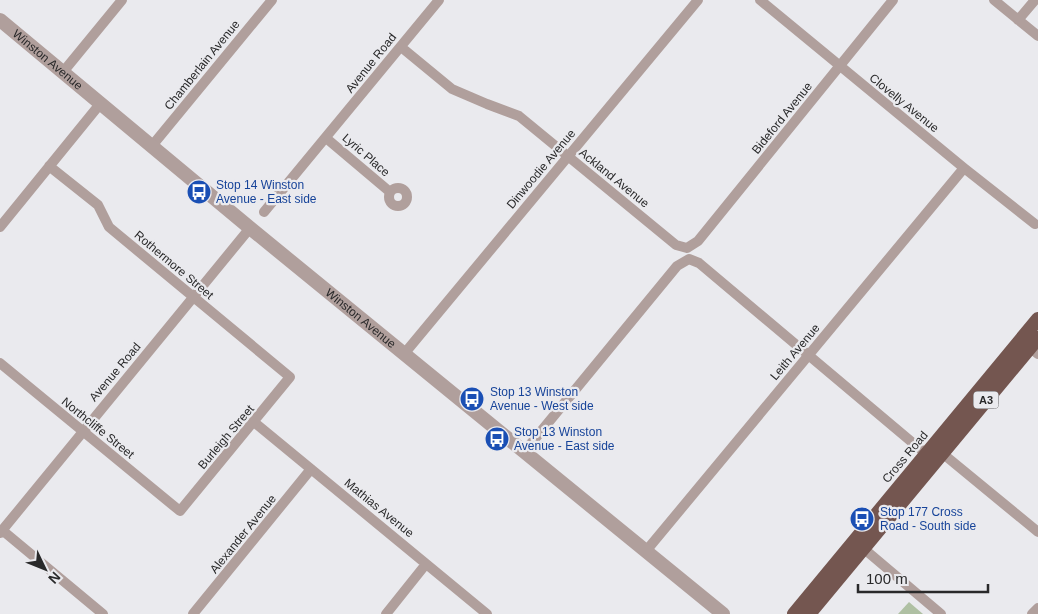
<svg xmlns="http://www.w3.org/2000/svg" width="1038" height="614" font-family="Helvetica,sans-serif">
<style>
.green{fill:#afc0a3}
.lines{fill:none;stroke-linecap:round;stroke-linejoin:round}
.minor{stroke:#b09f9c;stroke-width:10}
.tertiary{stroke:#b09f9c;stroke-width:14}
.trunk{stroke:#745650;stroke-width:14}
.labels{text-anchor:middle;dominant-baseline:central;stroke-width:4.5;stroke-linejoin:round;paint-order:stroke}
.shield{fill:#eaeaee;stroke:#636365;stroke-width:1}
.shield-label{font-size:11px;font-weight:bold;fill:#29292a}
.street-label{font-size:12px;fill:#29292a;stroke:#eaeaee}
.transit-label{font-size:12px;fill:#164399;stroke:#eaeaee;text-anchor:start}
</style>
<rect width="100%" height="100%" fill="#eaeaee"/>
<path class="green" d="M 909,602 L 923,614 L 898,614 Z"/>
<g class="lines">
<path class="minor" d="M 760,0 L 964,168 L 1035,224
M 994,0 L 1038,36
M 1018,20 L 1035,0
M 401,47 L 452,89 L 487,104 L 519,116 L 676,245 L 687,248 L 698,241 L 893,0
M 63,72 L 122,0
M 326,138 L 390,192
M 151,147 L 272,0
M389 197a9 9 0 1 1 18 0a9 9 0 1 1-18 0Z
M 264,212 L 439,0
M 0,227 L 100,104
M 1030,348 L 1038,354
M 404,354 L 698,0
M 0,363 L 180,511 L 290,377 L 109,227 L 98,205 L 49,166
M 254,422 L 487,614
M 524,452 L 677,266 L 689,259 L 699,263 L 926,454
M 942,453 L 1038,532
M 2,530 L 103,614
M 0,533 L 250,228
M 863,548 L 941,614
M 646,551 L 964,168
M 193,614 L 311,469
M 386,614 L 426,564
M 1032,614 L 1038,608"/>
<path class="tertiary" id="s1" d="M 0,20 L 250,228 L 723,614"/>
<path class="trunk" d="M 794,614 L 1038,319
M 809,614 L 1038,338"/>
</g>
<defs>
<symbol id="bus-disc" viewBox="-11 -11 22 22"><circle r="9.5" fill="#1a4fb4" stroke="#eaeaee"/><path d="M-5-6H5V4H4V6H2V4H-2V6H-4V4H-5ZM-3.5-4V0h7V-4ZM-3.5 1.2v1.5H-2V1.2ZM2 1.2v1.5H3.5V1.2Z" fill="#fff"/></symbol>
</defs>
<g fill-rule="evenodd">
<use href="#bus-disc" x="185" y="178" width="28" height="28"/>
<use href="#bus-disc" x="458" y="385" width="28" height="28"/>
<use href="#bus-disc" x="483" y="425" width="28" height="28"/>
<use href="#bus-disc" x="848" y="505" width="28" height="28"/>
</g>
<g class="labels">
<rect class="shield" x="973.5" y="391.5" width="25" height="17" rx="4"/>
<g class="shield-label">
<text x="986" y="400">A3</text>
</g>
<g class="street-label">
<text stroke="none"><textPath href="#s1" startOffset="62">Winston Avenue</textPath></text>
<text transform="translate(371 63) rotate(-51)">Avenue Road</text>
<text transform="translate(202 65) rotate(-51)">Chamberlain Avenue</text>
<text transform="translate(904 103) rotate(39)">Clovelly Avenue</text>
<text transform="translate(782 118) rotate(-51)">Bideford Avenue</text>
<text transform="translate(366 155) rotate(41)">Lyric Place</text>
<text transform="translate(541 169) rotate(-50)">Dinwoodie Avenue</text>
<text transform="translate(614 178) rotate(39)">Ackland Avenue</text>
<text transform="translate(174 265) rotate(40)">Rothermore Street</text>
<text stroke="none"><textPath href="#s1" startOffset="468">Winston Avenue</textPath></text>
<text transform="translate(795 352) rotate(-50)">Leith Avenue</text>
<text transform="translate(115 372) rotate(-50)">Avenue Road</text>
<text transform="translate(98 428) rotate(39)">Northcliffe Street</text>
<text transform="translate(226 437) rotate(-50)">Burleigh Street</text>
<text transform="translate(905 457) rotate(-50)">Cross Road</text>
<text transform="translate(379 508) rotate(39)">Mathias Avenue</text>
<text transform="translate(243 534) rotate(-51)">Alexander Avenue</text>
</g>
<g class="transit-label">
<text x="216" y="185">Stop 14 Winston<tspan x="216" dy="14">Avenue - East side</tspan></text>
<text x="490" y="392">Stop 13 Winston<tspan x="490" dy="14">Avenue - West side</tspan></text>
<text x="514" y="432">Stop 13 Winston<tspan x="514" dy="14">Avenue - East side</tspan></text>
<text x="880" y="512">Stop 177 Cross<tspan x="880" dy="14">Road - South side</tspan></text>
</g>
</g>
<g transform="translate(45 569) rotate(133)" stroke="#eaeaee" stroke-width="4" paint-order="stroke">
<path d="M0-4L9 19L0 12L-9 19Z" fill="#29292a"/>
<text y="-8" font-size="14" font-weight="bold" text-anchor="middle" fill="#29292a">N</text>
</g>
<path d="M858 584v8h130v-8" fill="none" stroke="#29292a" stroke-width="2.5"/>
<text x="866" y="584" font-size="15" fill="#29292a" stroke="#eaeaee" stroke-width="4" paint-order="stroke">100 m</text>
</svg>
